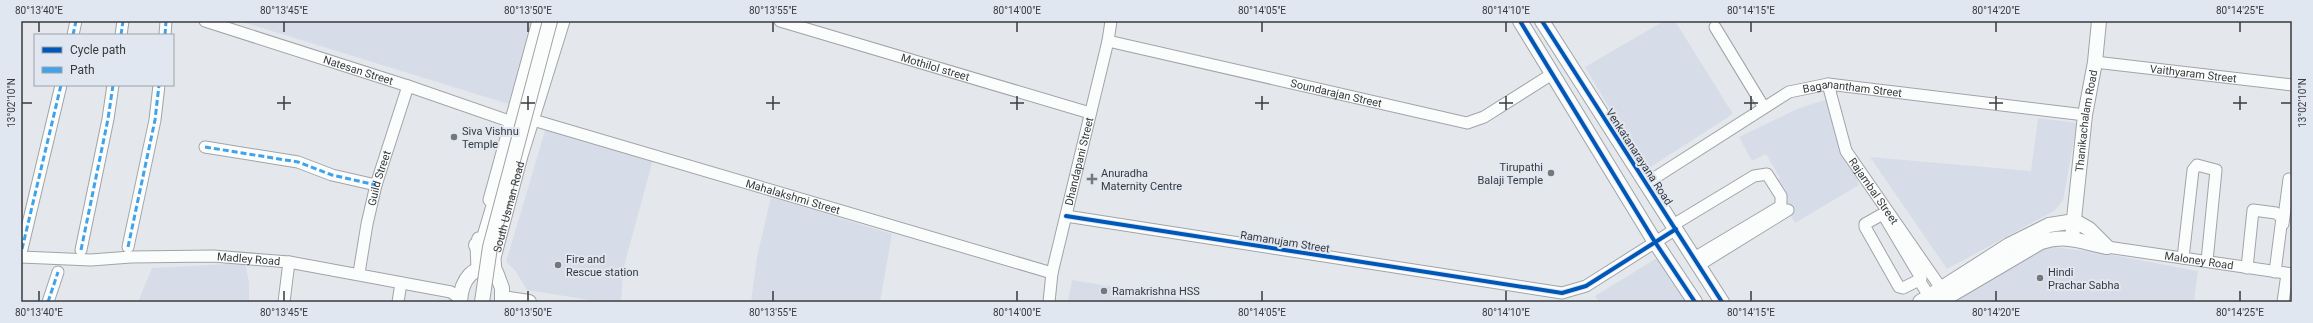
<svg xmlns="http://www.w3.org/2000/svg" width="2313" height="323" font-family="Roboto,sans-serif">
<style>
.built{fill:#d7dde8}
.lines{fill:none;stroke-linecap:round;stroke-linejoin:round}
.minor-casing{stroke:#a1a4a7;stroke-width:13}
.major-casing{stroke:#a1a4a7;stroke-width:16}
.minor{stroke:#fbfcfc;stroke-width:11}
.major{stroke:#fbfcfc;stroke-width:14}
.major-bridge-casing{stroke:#a1a4a7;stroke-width:16;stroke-linecap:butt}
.major-bridge{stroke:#fbfcfc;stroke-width:14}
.quiet{stroke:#3fa3ec;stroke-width:3;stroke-dasharray:6 3;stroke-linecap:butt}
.cycleway-casing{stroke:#e1e7f0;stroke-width:6}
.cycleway{stroke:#0057b8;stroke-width:4}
.ticks{fill:none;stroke:#383a3e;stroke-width:1.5}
.poi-dot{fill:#74777b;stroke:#e1e7f0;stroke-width:1.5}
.labels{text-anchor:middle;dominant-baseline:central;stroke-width:4;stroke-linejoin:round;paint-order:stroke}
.street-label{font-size:11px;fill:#383a3e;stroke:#e1e7f0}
.poi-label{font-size:11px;fill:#383a3e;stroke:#e1e7f0;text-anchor:start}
.neatline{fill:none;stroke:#383a3e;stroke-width:1.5}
.ticks-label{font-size:10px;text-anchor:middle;fill:#383a3e}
</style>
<rect width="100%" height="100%" fill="#e4e8ec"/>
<path class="built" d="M 239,21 L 541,21 L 515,106 Z
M 1664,21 L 1675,21 L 1733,114 L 1646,170 L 1585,67 Z
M 1828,99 L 1859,185 L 1795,223 L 1773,183 L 1780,178 L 1766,154 L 1752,161 L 1739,137 L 1797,109 Z
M 2038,118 L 2077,123 L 2063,201 L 2054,211 L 1947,269 L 1870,157 L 2031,171 Z
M 547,124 L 654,156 L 623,270 L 621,302 L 602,302 L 527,290 L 515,270 L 506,262 Z
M 771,197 L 892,234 L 880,302 L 751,302 L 757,257 Z
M 2036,245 L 2102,253 L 2198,271 L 2194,302 L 1943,302 Z
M 1660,256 L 1688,302 L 1599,302 L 1595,296 Z
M 245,263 L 249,282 L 249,302 L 138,302 L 152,268 Z
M 1072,280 L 1205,302 L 1068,302 Z"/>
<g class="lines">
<defs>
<g id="minor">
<path id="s1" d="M 205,21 L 408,86 L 512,122"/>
<path id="s2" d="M 780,21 L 1090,113"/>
<path d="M 1715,27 L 1763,106"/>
<path d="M 73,35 L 76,21"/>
<path d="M 121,35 L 123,21"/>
<path d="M 165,35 L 166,21"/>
<path id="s3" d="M 1108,41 L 1467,123 L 1484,117 L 1552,74"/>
<path id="s4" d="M 2095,62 L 2292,85"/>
<path id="s5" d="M 1828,84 L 1846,151 L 1941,288"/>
<path id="s6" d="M 533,120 L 1052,273"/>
<path d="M 205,147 L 298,162 L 332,175 L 376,185"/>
<path id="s7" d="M 1645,184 L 1789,92 L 1828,84 L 2085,115"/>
<path d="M 489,200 L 538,21"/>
<path d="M 1066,216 L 1562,293 L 1586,286 L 1676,229"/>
<path d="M 2283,224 L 2289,179 L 2292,179"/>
<path d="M 1673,225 L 1754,176 L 1767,174 L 1781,196 L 1781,206 L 1694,258"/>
<path d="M 128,247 L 155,120 L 159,85"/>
<path id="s8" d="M 2107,247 L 2292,274"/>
<path d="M 22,249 L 61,85"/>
<path d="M 81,250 L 108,119 L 113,85"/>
<path id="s9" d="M 21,257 L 91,260 L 131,257 L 213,256 L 289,262 L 451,292 L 460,299"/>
<path d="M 2183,258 L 2193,170 L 2197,165 L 2216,170 L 2207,261"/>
<path d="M 1699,265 L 1788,210"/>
<path d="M 2247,268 L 2253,210 L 2276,213 L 2282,218 L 2275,272"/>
<path d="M 477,269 L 476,245 L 478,238"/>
<path id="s10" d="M 496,272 L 495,258 L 522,156 L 564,21"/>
<path id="s11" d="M 359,273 L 367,224 L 376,185 L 408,86"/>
<path d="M 1919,280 L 1903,288 L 1899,287 L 1865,227 L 1865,224 L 1881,215 L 1884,216 L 1921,278 L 1919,280 L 1929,296"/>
<path d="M 48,302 L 58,272"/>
<path d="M 284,302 L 289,262"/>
<path d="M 398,302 L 401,283"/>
<path id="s12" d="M 1049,302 L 1052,273 L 1108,41 L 1111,21"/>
<path d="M 2283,302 L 2287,274"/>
</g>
<g id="major">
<path d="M 1520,21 L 1655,242 L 1695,302"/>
<path d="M 1542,21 L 1722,302"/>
<path d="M 2075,221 L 2089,229 L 2107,247"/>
<path id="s13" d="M 2072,238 L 2085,115 L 2095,62 L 2099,21"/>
<path d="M 476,245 L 483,241 L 498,191"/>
<path d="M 503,298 L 529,302"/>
<path d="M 460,302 C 461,281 473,261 496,272 L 502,288 L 502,302"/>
<path d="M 1920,302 L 2009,245 L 2049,225 L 2075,221"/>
<path d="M 1939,302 L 2041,242 C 2067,234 2081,242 2107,247"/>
</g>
</defs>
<use href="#minor" class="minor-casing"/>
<use href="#major" class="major-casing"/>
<use href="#minor" class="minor"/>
<use href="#major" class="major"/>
<defs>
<path id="major-bridge" d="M 482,302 L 490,247 L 550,21"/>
</defs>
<use href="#major-bridge" class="major-bridge-casing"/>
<use href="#major-bridge" class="major-bridge"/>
<path class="quiet" d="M 73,35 L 76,21
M 121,35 L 123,21
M 165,35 L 166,21
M 205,147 L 298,162 L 332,175 L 376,185
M 128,247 L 155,120 L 159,85
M 22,249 L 61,85
M 81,250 L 108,119 L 113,85
M 48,302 L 58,272"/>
<defs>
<path id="cycleway" d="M 1520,21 L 1655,242 L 1695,302
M 1542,21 L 1722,302
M 1066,216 L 1562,293 L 1586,286 L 1676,229"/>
</defs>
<use href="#cycleway" class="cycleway-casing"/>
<use href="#cycleway" class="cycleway"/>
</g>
<path class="ticks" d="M 39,22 L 39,32M 284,22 L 284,32M 528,22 L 528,32M 773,22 L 773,32M 1017,22 L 1017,32M 1262,22 L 1262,32M 1506,22 L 1506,32M 1751,22 L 1751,32M 1996,22 L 1996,32M 2240,22 L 2240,32M 284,96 L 284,110M 528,96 L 528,110M 773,96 L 773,110M 1017,96 L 1017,110M 1262,96 L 1262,110M 1506,96 L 1506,110M 1751,96 L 1751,110M 1996,96 L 1996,110M 2240,96 L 2240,110M 22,103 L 32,103M 277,103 L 291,103M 521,103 L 535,103M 766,103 L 780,103M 1010,103 L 1024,103M 1255,103 L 1269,103M 1499,103 L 1513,103M 1744,103 L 1758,103M 1989,103 L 2003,103M 2233,103 L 2247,103M 2281,103 L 2291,103M 39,291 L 39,301M 284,291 L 284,301M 528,291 L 528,301M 773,291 L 773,301M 1017,291 L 1017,301M 1262,291 L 1262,301M 1506,291 L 1506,301M 1751,291 L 1751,301M 1996,291 L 1996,301M 2240,291 L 2240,301"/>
<g class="poi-dot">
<circle cx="454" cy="137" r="4"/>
<circle cx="1551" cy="173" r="4"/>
<path d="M1090 173h4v4h4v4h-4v4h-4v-4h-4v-4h4z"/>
<circle cx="558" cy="265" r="4"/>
<circle cx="2040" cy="278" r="4"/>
<circle cx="1104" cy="291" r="4"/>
</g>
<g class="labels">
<g class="street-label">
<text stroke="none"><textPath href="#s2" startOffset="162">Mothilol street</textPath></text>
<text stroke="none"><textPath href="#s1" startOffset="161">Natesan Street</textPath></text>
<text stroke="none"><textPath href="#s4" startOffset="99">Vaithyaram Street</textPath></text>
<text stroke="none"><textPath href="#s7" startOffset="235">Baganantham Street</textPath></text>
<text stroke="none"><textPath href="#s3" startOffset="234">Soundarajan Street</textPath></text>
<text stroke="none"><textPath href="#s13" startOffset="118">Thanikachalam Road</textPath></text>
<text transform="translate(1639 157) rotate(57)">Venkatanarayana Road</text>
<text stroke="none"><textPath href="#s12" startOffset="144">Dhandapani Street</textPath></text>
<text stroke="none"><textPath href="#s11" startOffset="97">Guild Street</textPath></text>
<text stroke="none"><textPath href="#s5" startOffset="118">Rajambal Street</textPath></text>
<text stroke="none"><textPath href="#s6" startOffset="271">Mahalakshmi Street</textPath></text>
<text stroke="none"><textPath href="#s10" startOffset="67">South Usman Road</textPath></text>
<text transform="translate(1285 242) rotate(9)">Ramanujam Street</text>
<text stroke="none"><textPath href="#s9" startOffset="228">Madley Road</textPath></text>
<text stroke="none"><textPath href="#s8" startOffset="93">Maloney Road</textPath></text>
</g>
<g class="poi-label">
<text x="462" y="131">Siva Vishnu<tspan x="462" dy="13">Temple</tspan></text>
<text x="1543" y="167" text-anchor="end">Tirupathi<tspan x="1543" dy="13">Balaji Temple</tspan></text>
<text x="1101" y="173">Anuradha<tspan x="1101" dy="13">Maternity Centre</tspan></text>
<text x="566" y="259">Fire and<tspan x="566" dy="13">Rescue station</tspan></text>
<text x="2048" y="272">Hindi<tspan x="2048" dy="13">Prachar Sabha</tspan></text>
<text x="1112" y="291">Ramakrishna HSS</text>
</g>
</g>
<rect width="2313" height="323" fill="none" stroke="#e1e7f0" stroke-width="44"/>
<rect x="34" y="34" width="140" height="52" fill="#e1e7f0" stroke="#9da2a9"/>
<rect x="42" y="47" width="20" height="6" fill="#0057b8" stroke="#9da2a9"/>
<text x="70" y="54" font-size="12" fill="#383a3e">Cycle path</text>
<rect x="42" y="67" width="20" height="6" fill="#3fa3ec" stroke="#9da2a9"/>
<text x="70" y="74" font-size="12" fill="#383a3e">Path</text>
<rect x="22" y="22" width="2269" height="279" class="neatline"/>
<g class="ticks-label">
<text x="39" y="14">80°13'40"E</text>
<text x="284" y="14">80°13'45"E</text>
<text x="528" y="14">80°13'50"E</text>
<text x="773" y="14">80°13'55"E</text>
<text x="1017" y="14">80°14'00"E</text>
<text x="1262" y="14">80°14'05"E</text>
<text x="1506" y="14">80°14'10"E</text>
<text x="1751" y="14">80°14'15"E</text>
<text x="1996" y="14">80°14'20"E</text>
<text x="2240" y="14">80°14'25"E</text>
<text transform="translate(11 103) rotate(-90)" y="4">13°02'10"N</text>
<text transform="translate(2302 103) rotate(-90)" y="4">13°02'10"N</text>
<text x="39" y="316">80°13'40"E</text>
<text x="284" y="316">80°13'45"E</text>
<text x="528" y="316">80°13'50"E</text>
<text x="773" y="316">80°13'55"E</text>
<text x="1017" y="316">80°14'00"E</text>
<text x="1262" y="316">80°14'05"E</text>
<text x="1506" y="316">80°14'10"E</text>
<text x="1751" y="316">80°14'15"E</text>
<text x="1996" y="316">80°14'20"E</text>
<text x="2240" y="316">80°14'25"E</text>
</g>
</svg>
